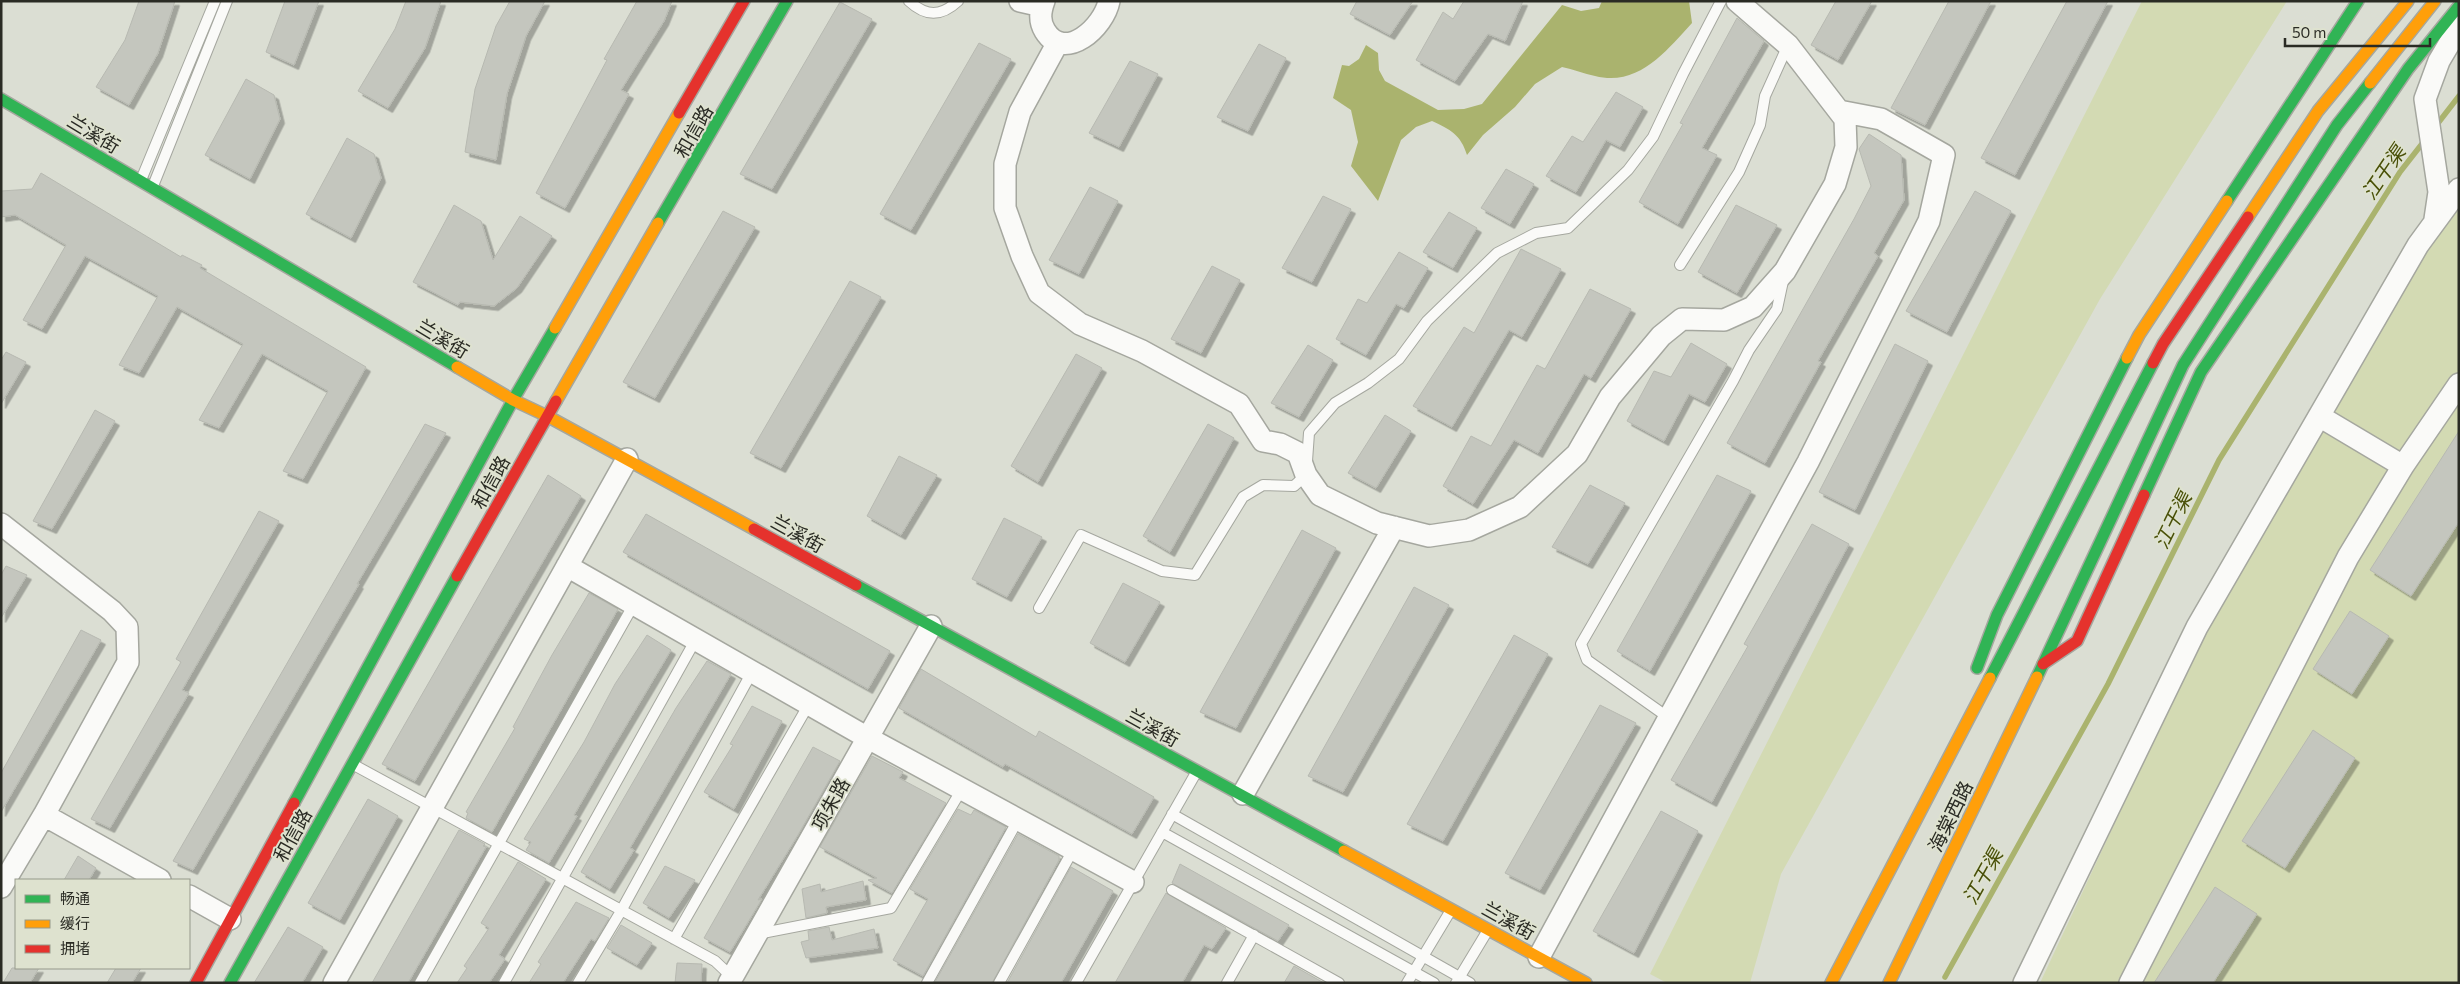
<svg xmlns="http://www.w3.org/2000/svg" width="2460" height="984" font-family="Commissioner,'Noto Sans SC',sans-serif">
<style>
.green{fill:#d3dab3}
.water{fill:#aab36e}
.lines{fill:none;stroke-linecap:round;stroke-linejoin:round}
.stream{stroke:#aab36e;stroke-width:5.5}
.building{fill:#c4c6be;stroke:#b7b9b1;filter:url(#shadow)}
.lane-casing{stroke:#a5a79f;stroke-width:12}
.street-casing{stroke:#a5a79f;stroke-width:24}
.fast-casing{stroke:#a5a79f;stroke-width:14}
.slow-casing{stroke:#a5a79f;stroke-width:14}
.jam-casing{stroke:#a5a79f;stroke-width:14}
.lane{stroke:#fafaf8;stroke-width:10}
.street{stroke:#fafaf8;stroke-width:21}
.fast{stroke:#30b455;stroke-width:11}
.slow{stroke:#ff9f0a;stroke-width:11}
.jam{stroke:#e5322d;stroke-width:11}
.labels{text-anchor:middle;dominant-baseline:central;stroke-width:4;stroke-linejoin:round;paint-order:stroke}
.street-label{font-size:19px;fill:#2a2b24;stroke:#dee2cf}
.water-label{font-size:20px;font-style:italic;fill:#495008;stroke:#dee2cf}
</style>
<defs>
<filter id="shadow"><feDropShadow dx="4.5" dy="4.5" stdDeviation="0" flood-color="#0004"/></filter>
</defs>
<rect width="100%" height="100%" fill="#dbded3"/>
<path class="green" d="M 2142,1 L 2287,1 L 2100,299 L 1781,874 L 1750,983 L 1667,983 L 1650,974 Z
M 2459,205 L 2459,983 L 2040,983 L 2205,630 L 2359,364 L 2436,236 Z"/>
<path class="water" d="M 1602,1 L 1689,1 L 1692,23 C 1666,51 1639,87 1595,76 C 1584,74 1573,69 1562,67 L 1535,84 L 1515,107 L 1483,135 L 1467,155 C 1461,135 1450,129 1432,121 L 1416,127 L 1401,140 L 1378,201 L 1351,166 L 1358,142 L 1351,110 L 1333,98 L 1342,65 L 1349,66 L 1359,59 L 1366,45 L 1378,53 L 1379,70 L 1385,81 L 1438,110 L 1464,109 L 1482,104 L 1562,5 L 1581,11 L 1599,8 Z"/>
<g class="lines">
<path class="stream" d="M 2435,127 L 2459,96
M 1945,977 L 2108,684 L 2219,460 L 2400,172 L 2425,140"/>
</g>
<path class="building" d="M 139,1 L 175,1 L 158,53 L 129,105 L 96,87 L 125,40 Z
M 285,1 L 319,1 L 294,65 L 266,52 Z
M 406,1 L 441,1 L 425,48 L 388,108 L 358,91 L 395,29 Z
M 510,1 L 545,1 L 526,36 L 507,94 L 496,160 L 465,152 L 475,89 L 496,26 Z
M 637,1 L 672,1 L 664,21 L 621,90 L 629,94 L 565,208 L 536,193 L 607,60 L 604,59 Z
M 1357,1 L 1413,1 L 1390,35 L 1350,14 Z
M 1464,1 L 1523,1 L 1505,41 L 1488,34 L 1455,81 L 1416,60 L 1443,12 L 1453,19 Z
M 1836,1 L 1872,1 L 1838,60 L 1811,45 Z
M 1949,1 L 1991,1 L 1925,125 L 1891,108 Z
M 2067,1 L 2108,1 L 2015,175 L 1981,158 Z
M 840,2 L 872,19 L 772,189 L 740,174 Z
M 1737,18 L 1764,41 L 1702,148 L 1717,155 L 1678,224 L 1639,202 L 1683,124 L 1680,123 Z
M 979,43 L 1011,59 L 911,230 L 880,214 Z
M 1259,44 L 1286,58 L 1248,131 L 1217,117 Z
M 1130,61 L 1158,74 L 1119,147 L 1089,133 Z
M 246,79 L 274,95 L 280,119 L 250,179 L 205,155 Z
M 1616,92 L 1643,107 L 1620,147 L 1606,140 L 1576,192 L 1546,176 L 1572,136 L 1583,142 Z
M 1869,134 L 1901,155 L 1904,200 L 1874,253 L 1878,256 L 1818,361 L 1821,362 L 1765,463 L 1727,443 L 1854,219 L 1871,186 L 1859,149 Z
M 347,138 L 374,154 L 381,178 L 351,238 L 306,214 Z
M 1506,169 L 1534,184 L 1510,224 L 1481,208 Z
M 41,173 L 181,257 L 182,255 L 202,265 L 200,268 L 366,367 L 303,479 L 283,471 L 328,391 L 262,354 L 219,428 L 199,420 L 243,344 L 177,307 L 139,373 L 119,365 L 158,296 L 85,256 L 42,329 L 23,320 L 66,245 L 15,215 L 1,217 L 1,191 L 32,189 Z
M 1090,187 L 1118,201 L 1079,274 L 1049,260 Z
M 1975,191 L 2011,211 L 1947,332 L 1906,311 Z
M 1323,196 L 1351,209 L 1312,282 L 1282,268 Z
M 454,205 L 481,221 L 493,260 L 520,216 L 552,236 L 517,288 L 494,306 L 460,302 L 458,305 L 413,282 Z
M 1736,205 L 1777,225 L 1737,293 L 1698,272 Z
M 723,211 L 755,227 L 655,398 L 623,382 Z
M 1449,212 L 1477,228 L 1453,268 L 1423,252 Z
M 1521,249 L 1561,269 L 1522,337 L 1509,330 L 1452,427 L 1413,406 L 1464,327 L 1474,333 Z
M 1399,252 L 1428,268 L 1404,308 L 1396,304 L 1366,355 L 1336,339 L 1358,299 L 1367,303 Z
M 1212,266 L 1240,280 L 1201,353 L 1171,339 Z
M 850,281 L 881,297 L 781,468 L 750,453 Z
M 1590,289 L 1631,309 L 1591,378 L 1584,374 L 1538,453 L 1514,440 L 1473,504 L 1443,486 L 1471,436 L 1491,446 L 1537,365 L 1545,369 Z
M 1691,343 L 1727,364 L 1705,402 L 1689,394 L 1664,441 L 1627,421 L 1654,371 L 1671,377 Z
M 1895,344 L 1928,361 L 1855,510 L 1819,492 Z
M 1308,345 L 1333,360 L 1299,417 L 1271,403 Z
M 6,352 L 26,362 L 1,404 L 1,360 Z
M 1076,354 L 1102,368 L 1038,482 L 1011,466 Z
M 95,410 L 115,421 L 52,529 L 33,521 Z
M 1385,415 L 1411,431 L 1376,488 L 1348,473 Z
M 425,424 L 446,433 L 357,584 L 359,584 L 193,870 L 173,861 Z
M 1208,424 L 1234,438 L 1170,552 L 1143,536 Z
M 2459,431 L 2459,522 L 2411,596 L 2370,570 Z
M 899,456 L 937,475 L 901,535 L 867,516 Z
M 548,475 L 581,496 L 415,781 L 382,764 Z
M 1717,475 L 1751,491 L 1650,671 L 1617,651 Z
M 1590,485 L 1625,503 L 1588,564 L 1552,547 Z
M 259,511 L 279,521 L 182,690 L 189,693 L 110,828 L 91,819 L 181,662 L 176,659 Z
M 646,514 L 890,651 L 868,689 L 623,552 Z
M 1004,518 L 1042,537 L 1007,597 L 972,579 Z
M 1812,524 L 1849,544 L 1712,802 L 1671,780 L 1748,646 L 1744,644 Z
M 1302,530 L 1336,548 L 1236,728 L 1200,712 Z
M 6,566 L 27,575 L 1,618 L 1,575 Z
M 1123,583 L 1160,602 L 1125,662 L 1090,643 Z
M 1414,587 L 1449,605 L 1343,792 L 1308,776 Z
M 589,593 L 618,609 L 492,832 L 466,818 L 468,813 L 466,812 L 515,728 L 513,727 L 552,655 Z
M 2350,611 L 2389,636 L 2352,694 L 2313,669 Z
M 81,630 L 101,640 L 1,812 L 1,773 Z
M 647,635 L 671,650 L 608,756 L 574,815 L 577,816 L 549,863 L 526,850 L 531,842 L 524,839 L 584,742 L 615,684 Z
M 1514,635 L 1548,654 L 1443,841 L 1407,824 Z
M 707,661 L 731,674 L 630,848 L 634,850 L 610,889 L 581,872 L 676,708 Z
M 921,669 L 1036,737 L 1039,731 L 1154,797 L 1132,834 L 1005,764 L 1003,767 L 899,708 Z
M 1600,705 L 1636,723 L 1540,890 L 1505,873 Z
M 752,706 L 782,721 L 734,809 L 704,792 L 733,745 L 730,744 Z
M 2313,730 L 2355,758 L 2285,868 L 2242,841 Z
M 813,747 L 840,761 L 798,835 L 758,900 L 762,899 L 730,952 L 704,938 Z
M 872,756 L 903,772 L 899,778 L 946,803 L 892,893 L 868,880 L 877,878 L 820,847 Z
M 368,799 L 398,816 L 340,920 L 308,903 Z
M 958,809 L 971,815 L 974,810 L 1006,827 L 923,976 L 893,960 L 928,899 L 910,889 Z
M 1661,811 L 1698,831 L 1634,953 L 1593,931 Z
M 459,830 L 485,844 L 483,846 L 486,847 L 408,983 L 372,983 Z
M 1018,834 L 1059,856 L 1059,860 L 992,983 L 935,982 Z
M 78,856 L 96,868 L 89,880 L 64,880 Z
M 518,862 L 546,879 L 499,955 L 505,959 L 489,983 L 457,983 L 467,968 L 464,966 L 489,928 L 481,923 Z
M 1180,864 L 1289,925 L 1278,941 L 1172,883 Z
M 665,866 L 695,880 L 669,918 L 643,903 Z
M 1071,867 L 1113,891 L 1061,983 L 1007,983 Z
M 863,881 L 866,900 L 826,907 L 827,913 L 806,918 L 802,889 L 820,884 L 821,892 Z
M 2215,887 L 2257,914 L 2213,983 L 2154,983 Z
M 1166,893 L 1226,928 L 1212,949 L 1204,945 L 1182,983 L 1115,983 Z
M 576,902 L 609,918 L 595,941 L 591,939 L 563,983 L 529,983 L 541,964 L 538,962 Z
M 621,925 L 652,943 L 637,965 L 607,948 Z
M 288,927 L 323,947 L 302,983 L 254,983 Z
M 829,927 L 832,940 L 874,929 L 878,948 L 806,958 L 801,942 L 809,940 L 808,931 Z
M 677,963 L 702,964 L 701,983 L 675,983 Z
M 1294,966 L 1324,983 L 1284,983 Z
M 12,968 L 39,968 L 30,983 L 3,983 Z
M 116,968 L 141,968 L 132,983 L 107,983 Z"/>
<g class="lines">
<defs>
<path id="lane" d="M 909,1 C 926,17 941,17 958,1
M 141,180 L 215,1
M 153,186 L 227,1
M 1680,265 L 1739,172 L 1760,125 L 1765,96 L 1788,45
M 1039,608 L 1081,535 L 1162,571 L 1195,575 L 1243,497 L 1263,485 L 1294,486 L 1306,475 L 1309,433 L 1335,403 L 1368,383 L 1399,359 L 1427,321 L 1497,253 L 1536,233 L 1568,228 L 1628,170 L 1653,137 L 1683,74 L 1721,1
M 1669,718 L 1587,660 L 1581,644 L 1733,381 L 1749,350 L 1777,309 L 1783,281
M 354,765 L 715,961 L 733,978
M 1172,814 L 1470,983
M 1162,832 L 1434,983
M 1172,890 L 1339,983
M 758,934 L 891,908 L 962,789
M 674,939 L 809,704
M 420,983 L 634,604
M 504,983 L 696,639
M 578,983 L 621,911 L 752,672
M 927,983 L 1018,820
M 999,983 L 1073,850
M 1076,983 L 1197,771
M 1227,983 L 1254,935
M 1407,983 L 1451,910
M 1456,983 L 1488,930"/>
<path id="street" d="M 1020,1 L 1042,6
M 1044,1 C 1040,12 1039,21 1045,31 C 1065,63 1104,27 1109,1
M 1057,44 L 1020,112 L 1005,164 L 1005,208 L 1022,256 L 1039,293 L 1080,324 L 1142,351 L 1239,404 L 1263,441 L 1280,444 L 1298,453 L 1306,475 L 1320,495 L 1377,523 L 1429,536 L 1469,530 L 1520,507 L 1577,454 L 1610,397 L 1661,336 L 1682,319 L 1724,320 L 1753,307 L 1785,271 L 1835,184 L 1846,147 L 1845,119 L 1788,45 L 1737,1
M 2435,219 L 2439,192 L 2425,99 L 2439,61 L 2459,27
M 2319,416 L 2403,466
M 1,524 L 112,611 L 127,627 L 128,662 L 44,815 L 1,887
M 567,566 L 868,738 L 1133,882
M 1243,794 L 1394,527
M 44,815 L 160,880
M 189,896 L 230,919
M 1539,957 L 1808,462 L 1929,221 L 1944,155 L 1881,119 L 1839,111
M 334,983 L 627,459
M 729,983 L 931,626
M 2024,983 L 2197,627 L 2418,245 L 2459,189
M 2130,983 L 2348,557 L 2403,466 L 2459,384"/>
<path id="fast" d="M 1,99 L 457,367
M 2227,201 L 2358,1
M 658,223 L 787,1
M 2144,495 L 2201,372 L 2408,69 L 2459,6
M 856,585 L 1344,851
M 1977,668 L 1997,615 L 2127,358
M 2037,677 L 2183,365 L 2337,125 L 2370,83
M 1990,678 L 2153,363
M 294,803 L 513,400 L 555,328
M 230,983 L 457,576"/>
<path id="slow" d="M 2370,83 L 2435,1
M 2248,217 L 2318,111 L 2408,1
M 555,328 L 679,113
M 2127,358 L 2139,335 L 2227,201
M 457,367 L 513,400 L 547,416 L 754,529
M 556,401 L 658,223
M 1344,851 L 1586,983
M 1831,983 L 1990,678
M 1889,983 L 2037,677"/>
<path id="jam" d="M 679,113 L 744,1
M 2153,363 L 2163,344 L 2248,217
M 754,529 L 856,585
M 457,576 L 556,401
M 2043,664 L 2077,641 L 2144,495
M 196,983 L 294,803"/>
</defs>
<use href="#lane" class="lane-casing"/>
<use href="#street" class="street-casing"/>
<use href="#fast" class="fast-casing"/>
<use href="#slow" class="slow-casing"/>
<use href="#jam" class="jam-casing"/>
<use href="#lane" class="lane"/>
<use href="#street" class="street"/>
<use href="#fast" class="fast"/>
<use href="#slow" class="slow"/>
<use href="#jam" class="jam"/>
</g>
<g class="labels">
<g class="street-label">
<text transform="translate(693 131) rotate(-60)">和信路</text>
<text transform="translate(94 133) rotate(31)">兰溪街</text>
<text transform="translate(443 338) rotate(31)">兰溪街</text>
<text transform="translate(490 482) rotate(-61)">和信路</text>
<text transform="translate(798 533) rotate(29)">兰溪街</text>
<text transform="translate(1153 727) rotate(29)">兰溪街</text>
<text transform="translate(830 804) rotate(-61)">项朱路</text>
<text transform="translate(1950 816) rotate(-64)">海棠西路</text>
<text transform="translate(292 835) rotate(-61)">和信路</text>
<text transform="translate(1509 920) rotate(29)">兰溪街</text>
</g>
<g class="water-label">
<text transform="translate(2383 172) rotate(-56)">江干渠</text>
<text transform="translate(2172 520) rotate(-64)">江干渠</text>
<text transform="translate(1982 876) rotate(-61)">江干渠</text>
</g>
</g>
<rect width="2460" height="984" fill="none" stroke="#2a2b24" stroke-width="5"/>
<rect x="15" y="879" width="175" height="90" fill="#dee2cf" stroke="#96998b"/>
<rect x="25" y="895" width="25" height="8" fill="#30b455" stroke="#96998b"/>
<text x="60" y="904" font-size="15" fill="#2a2b24">畅通</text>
<rect x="25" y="920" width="25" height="8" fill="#ff9f0a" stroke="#96998b"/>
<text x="60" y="929" font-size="15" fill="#2a2b24">缓行</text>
<rect x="25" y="945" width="25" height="8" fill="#e5322d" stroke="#96998b"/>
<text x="60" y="954" font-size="15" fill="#2a2b24">拥堵</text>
<path d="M2285 38v8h145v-8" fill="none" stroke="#2a2b24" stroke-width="2.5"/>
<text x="2292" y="38" font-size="15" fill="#2a2b24" stroke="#dee2cf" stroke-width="4" paint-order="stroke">50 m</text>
</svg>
